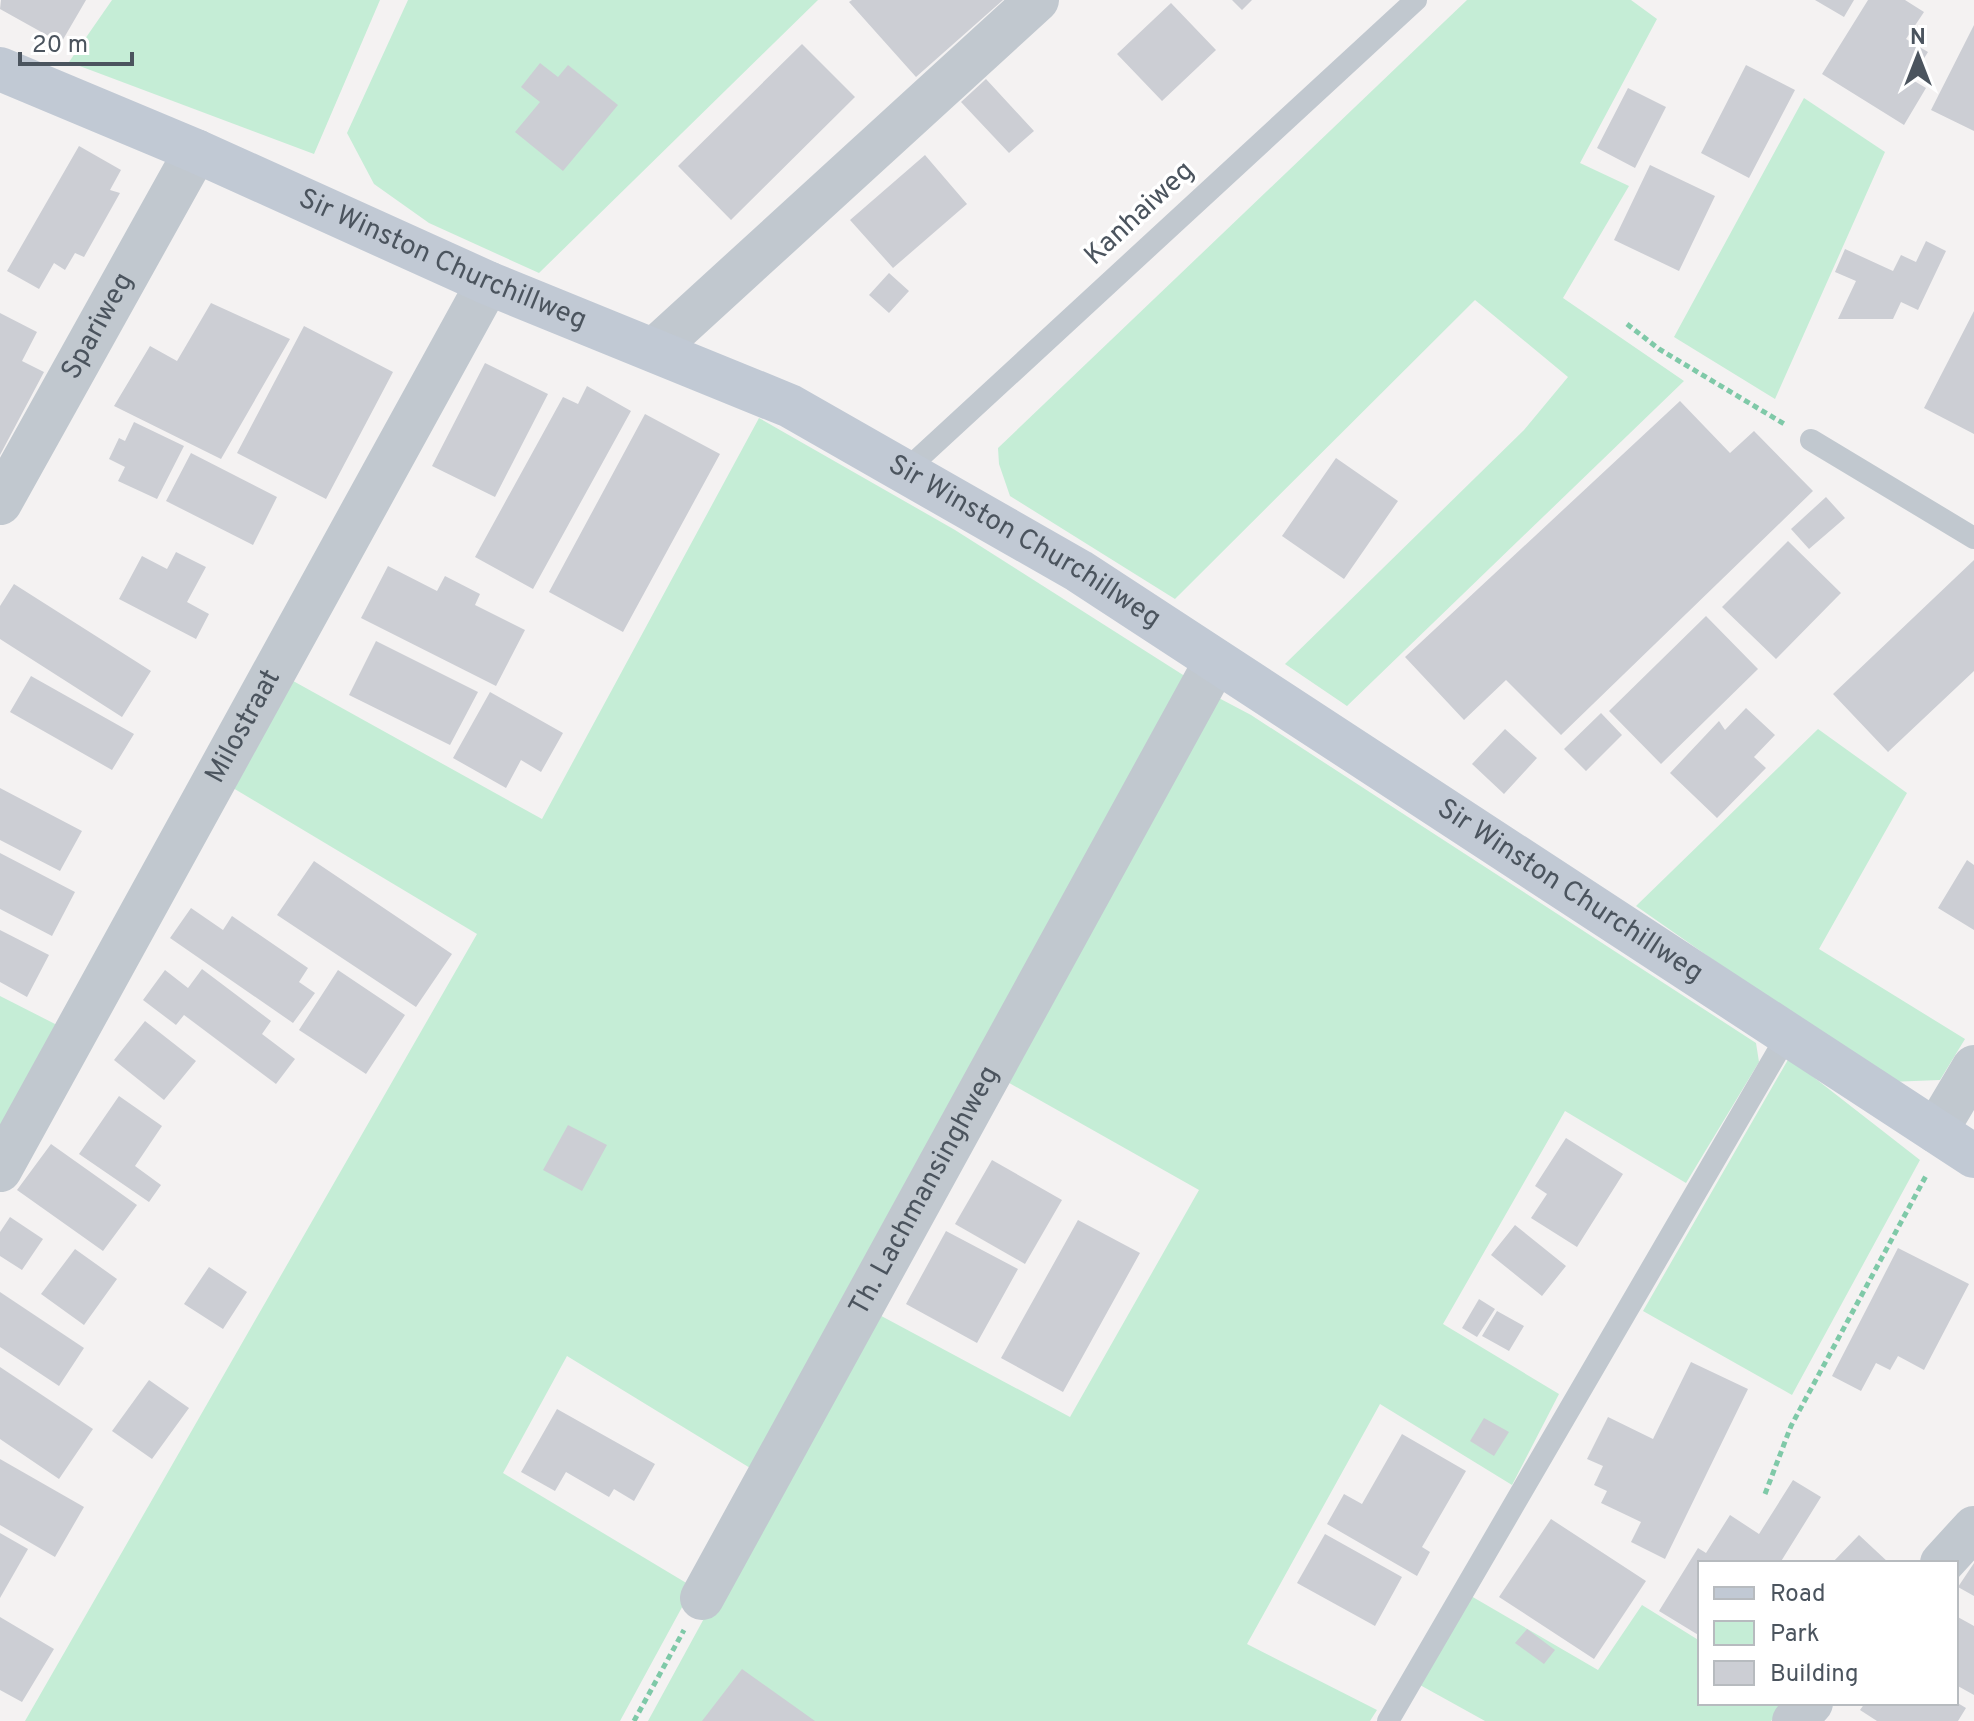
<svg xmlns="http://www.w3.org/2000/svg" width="1974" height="1721" font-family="Overpass,sans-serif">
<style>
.green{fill:#c5edd6}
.building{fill:#ccced4}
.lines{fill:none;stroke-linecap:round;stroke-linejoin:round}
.path{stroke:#7fc9a8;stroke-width:5;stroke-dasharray:6 4;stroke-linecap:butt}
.lane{stroke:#c1c8cf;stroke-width:22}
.street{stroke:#c1c8cf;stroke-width:44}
.secondary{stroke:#c1c9d4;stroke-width:44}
.labels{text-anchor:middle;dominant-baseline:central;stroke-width:7;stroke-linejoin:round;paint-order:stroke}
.street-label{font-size:28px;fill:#4b545e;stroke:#fff}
</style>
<rect width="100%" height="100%" fill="#f4f2f2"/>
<path class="green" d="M 112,0 L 380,0 L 314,154 L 69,62 Z
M 408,0 L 818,0 L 539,273 L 429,223 L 374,184 L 347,133 Z
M 1467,0 L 1631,0 L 1657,19 L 1580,163 L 1629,186 L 1563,298 L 1684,381 L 1347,706 L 1285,664 L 1524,430 L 1568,377 L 1475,300 L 1175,599 L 1010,496 L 999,464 L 998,448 Z
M 1804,98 L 1885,152 L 1775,399 L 1674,337 Z
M 759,418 L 955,530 L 1191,680 L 755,1471 L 567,1356 L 503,1473 L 693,1587 L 620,1721 L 25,1721 L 477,934 L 228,785 L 286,677 L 542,819 Z
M 1215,696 L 1251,715 L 1756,1043 L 1759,1062 L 1686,1183 L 1565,1111 L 1443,1324 L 1559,1394 L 1512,1485 L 1380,1404 L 1247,1644 L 1377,1710 L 1370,1721 L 648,1721 L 872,1311 L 1070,1417 L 1199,1190 L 1004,1080 Z
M 1818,729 L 1907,793 L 1819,949 L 1965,1039 L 1940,1080 L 1888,1082 L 1636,906 Z
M 0,996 L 59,1026 L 0,1133 Z
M 1789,1058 L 1920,1160 L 1792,1395 L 1643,1311 Z
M 1471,1596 L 1598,1670 L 1642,1605 L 1700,1641 L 1700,1703 L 1788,1703 L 1771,1721 L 1485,1721 L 1420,1685 Z"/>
<path class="building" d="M 1,0 L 86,0 L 61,43 L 0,9 Z
M 852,0 L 1003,0 L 916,77 L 849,2 Z
M 1232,0 L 1252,0 L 1242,10 Z
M 1815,0 L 1854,0 L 1844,17 Z
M 1868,0 L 1905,0 L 1924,12 L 1906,39 L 1928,52 L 1911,79 L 1926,88 L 1904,125 L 1822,74 Z
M 1171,3 L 1216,50 L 1162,101 L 1117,54 Z
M 1974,25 L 1974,131 L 1931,110 Z
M 802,44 L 855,97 L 731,220 L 678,166 Z
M 540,63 L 558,77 L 568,65 L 618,105 L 563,171 L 515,132 L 540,102 L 521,87 Z
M 1746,65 L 1795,90 L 1749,178 L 1701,153 Z
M 986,79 L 1034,131 L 1009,153 L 961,102 Z
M 1628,88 L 1666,107 L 1635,168 L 1597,148 Z
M 79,146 L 121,170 L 110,190 L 120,193 L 84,257 L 75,253 L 65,270 L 54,263 L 39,289 L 7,271 Z
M 925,155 L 967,204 L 893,268 L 850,220 Z
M 1650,165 L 1715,196 L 1679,271 L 1614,240 Z
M 1926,241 L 1946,251 L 1918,310 L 1901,302 L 1893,319 L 1838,319 L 1856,281 L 1835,272 L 1845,249 L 1893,271 L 1901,255 L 1916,262 Z
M 889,273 L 909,291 L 889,313 L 869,295 Z
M 211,303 L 290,339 L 221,459 L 114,406 L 150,346 L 177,361 Z
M 1974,311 L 1974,434 L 1924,408 Z
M 0,313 L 37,332 L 22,361 L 44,372 L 0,455 Z
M 304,326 L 393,372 L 326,499 L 237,453 Z
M 485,363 L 548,394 L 495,497 L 432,466 Z
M 587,386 L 631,411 L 533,589 L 475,557 L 563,397 L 578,404 Z
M 1680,401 L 1730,453 L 1754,431 L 1813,491 L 1561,735 L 1506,680 L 1464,720 L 1405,657 Z
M 645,414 L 720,454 L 623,632 L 549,592 Z
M 134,422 L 184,446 L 157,499 L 118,481 L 125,467 L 109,459 L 119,438 L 125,441 Z
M 191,453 L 277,497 L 253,545 L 166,501 Z
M 1336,458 L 1398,501 L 1344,579 L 1282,536 Z
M 1826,497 L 1845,518 L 1809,549 L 1791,529 Z
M 1788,541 L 1841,593 L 1776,659 L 1722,607 Z
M 176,552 L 206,567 L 187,602 L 209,614 L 196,639 L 119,599 L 142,556 L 167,569 Z
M 1974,560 L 1974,671 L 1888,752 L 1833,694 Z
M 388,566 L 437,591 L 445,576 L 480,594 L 475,605 L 525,630 L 496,686 L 361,618 Z
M 14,584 L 151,671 L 122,717 L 0,639 L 0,606 Z
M 1706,616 L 1758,669 L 1661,764 L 1609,711 Z
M 376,641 L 478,692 L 450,745 L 349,695 Z
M 31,676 L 134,734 L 112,770 L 10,712 Z
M 490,692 L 563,733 L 541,772 L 521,760 L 506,788 L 453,758 Z
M 1746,708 L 1775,735 L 1754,757 L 1766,768 L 1717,818 L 1670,773 L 1719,721 L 1725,730 Z
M 1601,713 L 1622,735 L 1586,771 L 1564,749 Z
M 1505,729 L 1537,758 L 1504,794 L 1472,764 Z
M 0,788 L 82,831 L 60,871 L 0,840 Z
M 0,853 L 75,892 L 52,936 L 0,909 Z
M 1967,860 L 1974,865 L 1974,930 L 1938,908 Z
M 314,861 L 452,954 L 416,1007 L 277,915 Z
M 191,908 L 223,930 L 232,916 L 308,968 L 299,982 L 315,993 L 293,1023 L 170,938 Z
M 0,930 L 49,955 L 27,997 L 0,982 Z
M 202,969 L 271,1021 L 262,1034 L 295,1059 L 276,1084 L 184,1015 L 176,1025 L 143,1000 L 165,970 L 188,988 Z
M 338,970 L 405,1015 L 366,1074 L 299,1030 Z
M 145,1021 L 196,1061 L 164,1100 L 114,1060 Z
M 119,1096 L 162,1126 L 135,1166 L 161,1185 L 149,1202 L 79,1154 Z
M 568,1125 L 607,1145 L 582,1191 L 543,1170 Z
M 1566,1138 L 1623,1174 L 1577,1247 L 1531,1218 L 1547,1194 L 1535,1186 Z
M 51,1144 L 137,1205 L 103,1251 L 17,1190 Z
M 992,1160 L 1062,1200 L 1025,1264 L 955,1224 Z
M 10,1217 L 43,1239 L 22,1270 L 0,1256 L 0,1232 Z
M 1078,1220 L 1140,1253 L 1063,1392 L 1001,1358 Z
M 1515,1225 L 1566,1266 L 1542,1296 L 1491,1255 Z
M 946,1231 L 1018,1269 L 977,1343 L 906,1304 Z
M 1898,1248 L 1969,1284 L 1924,1370 L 1898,1356 L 1890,1370 L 1876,1363 L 1861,1391 L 1832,1376 Z
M 75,1249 L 117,1279 L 84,1325 L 41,1294 Z
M 209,1267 L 247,1292 L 223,1329 L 184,1304 Z
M 0,1292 L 84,1348 L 59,1386 L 0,1347 Z
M 1479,1299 L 1495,1309 L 1477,1337 L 1462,1328 Z
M 1497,1311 L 1524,1326 L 1509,1351 L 1482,1336 Z
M 1691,1362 L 1748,1389 L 1665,1559 L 1631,1542 L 1641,1522 L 1601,1503 L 1607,1491 L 1594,1485 L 1603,1466 L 1587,1459 L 1608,1417 L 1653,1439 Z
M 0,1367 L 93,1429 L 59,1479 L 0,1439 Z
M 149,1380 L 189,1408 L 152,1459 L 112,1431 Z
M 557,1409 L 655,1464 L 634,1501 L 614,1489 L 609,1497 L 566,1472 L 555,1491 L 521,1472 Z
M 1484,1418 L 1509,1432 L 1494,1456 L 1470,1441 Z
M 1402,1434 L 1466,1471 L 1422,1547 L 1430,1552 L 1417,1576 L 1327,1524 L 1344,1494 L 1362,1504 Z
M 0,1459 L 84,1507 L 55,1557 L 0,1525 Z
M 1793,1480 L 1821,1497 L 1780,1563 L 1700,1563 L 1700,1636 L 1659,1611 L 1698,1548 L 1706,1553 L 1730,1515 L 1759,1534 Z
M 1551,1519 L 1646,1581 L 1594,1659 L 1499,1597 Z
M 0,1533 L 28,1549 L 0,1598 Z
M 1325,1534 L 1402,1577 L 1375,1626 L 1297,1583 Z
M 1859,1535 L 1889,1563 L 1832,1563 Z
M 1974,1563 L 1974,1596 L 1958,1587 Z
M 1956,1616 L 1974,1626 L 1974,1695 L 1956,1685 Z
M 0,1617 L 54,1649 L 22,1702 L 0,1690 Z
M 1527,1629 L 1555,1650 L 1544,1664 L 1515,1643 Z
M 742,1669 L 815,1721 L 702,1721 Z
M 1956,1702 L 1966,1708 L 1958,1721 L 1877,1721 L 1860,1710 L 1865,1703 Z"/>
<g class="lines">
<path class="path" d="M 1627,324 L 1659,349 L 1786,425
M 1765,1494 L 1791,1426 L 1927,1174
M 634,1721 L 684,1630"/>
<path class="lane" d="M 1811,440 L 1974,538
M 905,471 L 1416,0
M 1388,1721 L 1788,1034"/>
<g class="street">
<path d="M 654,350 L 1037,0"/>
<path id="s1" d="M 0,503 L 196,151"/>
<path d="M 1936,1131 L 1974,1067"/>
<path id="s2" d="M 0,1170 L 488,283"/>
<path d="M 1942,1563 L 1974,1528"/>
<path id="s3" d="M 702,1598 L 1216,661"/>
<path d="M 1794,1721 L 1811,1703"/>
</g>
<path class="secondary" id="s4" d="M 0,69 L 196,151 L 488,283 L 790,406 L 1079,571 L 1974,1156"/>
</g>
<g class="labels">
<g class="street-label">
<text transform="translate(1140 214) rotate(-43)">Kanhaiweg</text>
<text stroke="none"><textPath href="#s4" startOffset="482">Sir Winston Churchillweg</textPath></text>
<text stroke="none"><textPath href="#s1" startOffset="202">Spariweg</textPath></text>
<text stroke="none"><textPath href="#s4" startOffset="1130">Sir Winston Churchillweg</textPath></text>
<text stroke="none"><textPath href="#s2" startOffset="506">Milostraat</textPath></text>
<text stroke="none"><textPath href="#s4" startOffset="1778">Sir Winston Churchillweg</textPath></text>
<text stroke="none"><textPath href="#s3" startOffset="464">Th. Lachmansinghweg</textPath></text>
</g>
</g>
<rect x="1698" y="1561" width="260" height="144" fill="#ffffff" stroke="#b7bbbf" stroke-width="2"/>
<rect x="1714" y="1587" width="40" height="12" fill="#c1c9d4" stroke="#b7bbbf" stroke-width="2"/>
<text x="1770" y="1601" font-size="24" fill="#4b545e">Road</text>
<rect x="1714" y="1621" width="40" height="24" fill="#c5edd6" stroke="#b7bbbf" stroke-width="2"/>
<text x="1770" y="1641" font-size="24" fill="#4b545e">Park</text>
<rect x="1714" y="1661" width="40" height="24" fill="#ccced4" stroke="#b7bbbf" stroke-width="2"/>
<text x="1770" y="1681" font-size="24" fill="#4b545e">Building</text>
<g transform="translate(1918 56)" stroke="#ffffff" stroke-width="6" paint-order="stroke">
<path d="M0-6L14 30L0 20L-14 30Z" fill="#4b545e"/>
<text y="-12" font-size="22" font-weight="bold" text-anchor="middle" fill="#4b545e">N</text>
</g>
<path d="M20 52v12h112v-12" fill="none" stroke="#4b545e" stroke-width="4"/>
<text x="32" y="52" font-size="24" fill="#4b545e" stroke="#ffffff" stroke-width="6" paint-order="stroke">20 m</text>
</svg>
